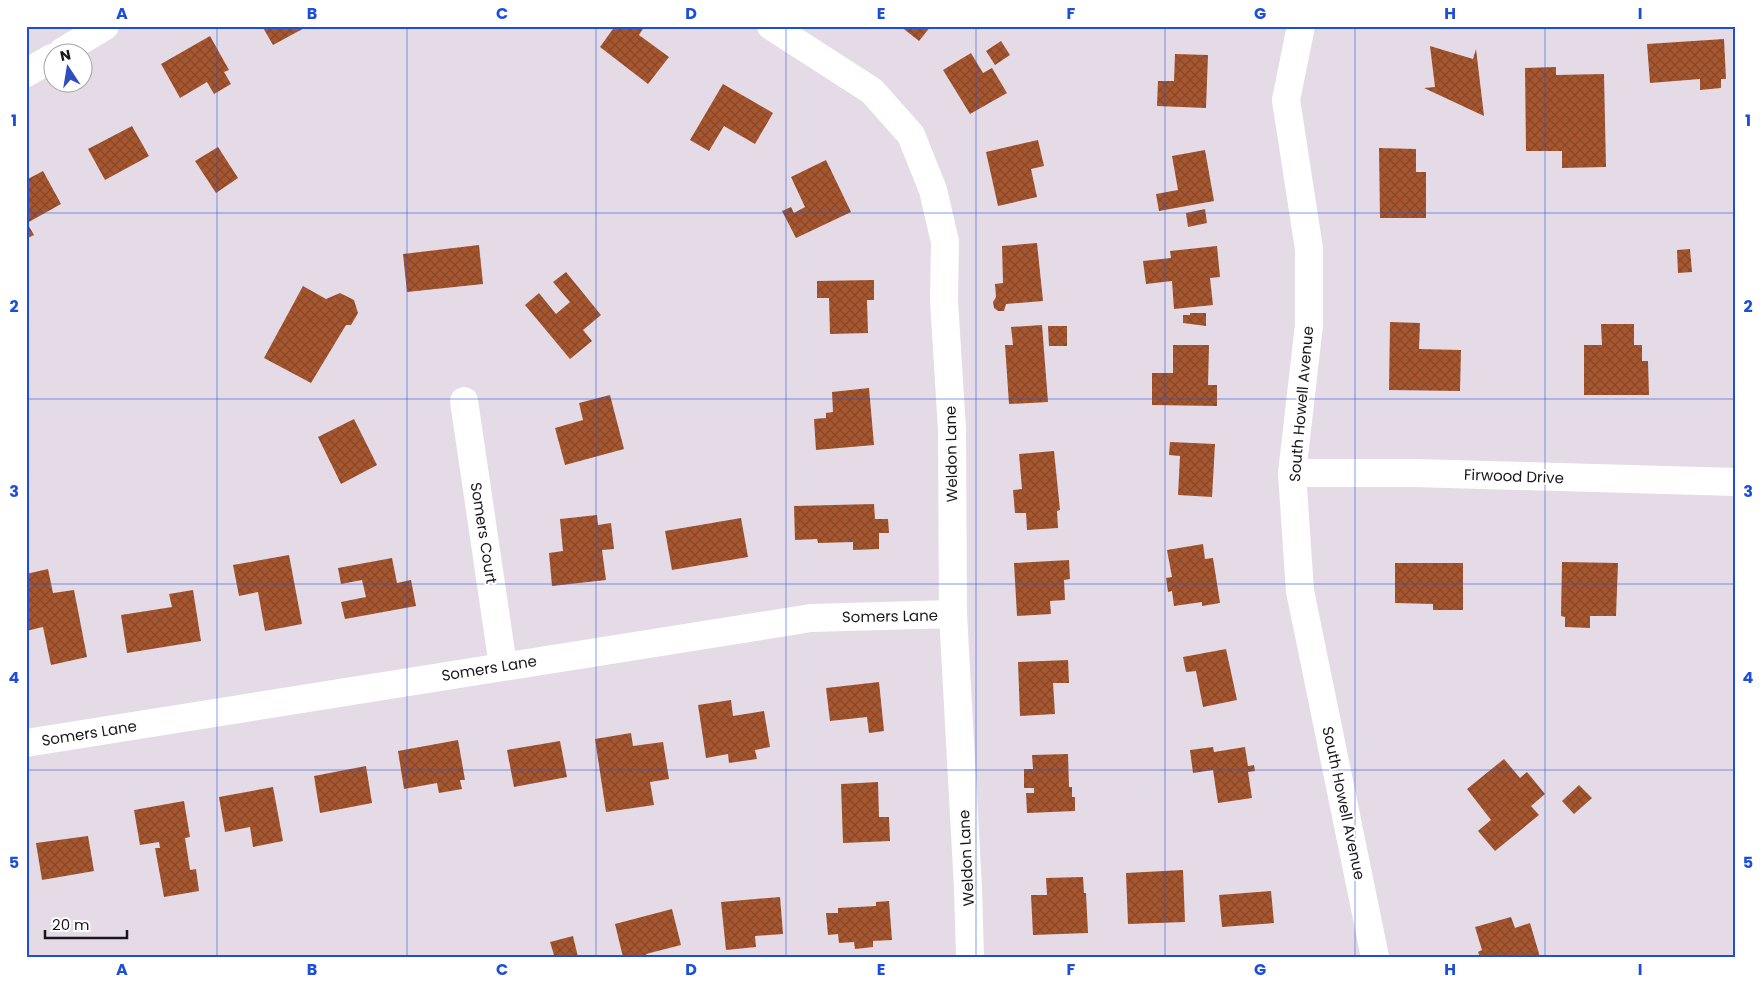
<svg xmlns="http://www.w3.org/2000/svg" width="1762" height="983" font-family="Poppins,sans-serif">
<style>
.building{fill:url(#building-cross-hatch)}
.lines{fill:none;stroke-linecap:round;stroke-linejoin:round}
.minor{stroke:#fff;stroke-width:28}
.grid{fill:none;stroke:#1d4ed8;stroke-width:1;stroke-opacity:0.55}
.labels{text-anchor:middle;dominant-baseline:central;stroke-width:4;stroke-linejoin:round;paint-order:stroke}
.street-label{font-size:15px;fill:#1b181c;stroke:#fff}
.neatline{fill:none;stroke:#1d4ed8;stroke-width:2}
.grid-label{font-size:16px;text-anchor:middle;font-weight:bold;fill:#1d4ed8}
</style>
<defs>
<pattern id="building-cross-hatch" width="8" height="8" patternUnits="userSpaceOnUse" patternTransform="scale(1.25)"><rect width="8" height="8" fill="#a75730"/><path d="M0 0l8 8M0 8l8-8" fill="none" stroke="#874728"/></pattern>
</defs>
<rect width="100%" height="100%" fill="#e5dbe7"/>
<path class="building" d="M 262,26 L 308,26 L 273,45 Z
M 615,26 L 643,26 L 644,27 L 639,35 L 669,57 L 648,84 L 600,47 Z
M 900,26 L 931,26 L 919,41 Z
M 210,36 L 229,70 L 224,72 L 231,84 L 214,94 L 207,82 L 180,98 L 161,64 Z
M 1724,39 L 1726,79 L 1721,79 L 1721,88 L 1700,90 L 1700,79 L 1650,83 L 1647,44 Z
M 1001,41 L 1010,55 L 995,65 L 986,51 Z
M 1430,46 L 1473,59 L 1476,49 L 1484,116 L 1424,88 L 1435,87 Z
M 971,53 L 983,73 L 992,68 L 1007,93 L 970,114 L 943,70 Z
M 1175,54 L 1208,55 L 1206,108 L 1157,106 L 1158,81 L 1174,81 Z
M 1556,67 L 1556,75 L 1604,74 L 1606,167 L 1562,168 L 1562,151 L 1526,151 L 1525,68 Z
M 723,84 L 773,113 L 755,144 L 724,126 L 709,151 L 690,140 Z
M 132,126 L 149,156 L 105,180 L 88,149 Z
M 1038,140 L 1044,166 L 1031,169 L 1037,197 L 998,206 L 986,152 Z
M 218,147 L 238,178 L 216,193 L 195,161 Z
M 1379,148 L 1416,149 L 1416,172 L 1426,172 L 1426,218 L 1380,218 Z
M 1205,150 L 1214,201 L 1159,211 L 1156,194 L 1178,190 L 1172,156 Z
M 826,160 L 851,212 L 796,238 L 782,211 L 791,207 L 794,213 L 805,207 L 791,177 Z
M 43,171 L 61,204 L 27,223 L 34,235 L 26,239 L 26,180 Z
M 1205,209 L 1207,223 L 1188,227 L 1186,213 Z
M 1037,243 L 1043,301 L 1006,304 L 1004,311 L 998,311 L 994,308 L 993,302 L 996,297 L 995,284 L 1003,283 L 1002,246 Z
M 479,245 L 483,284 L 407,292 L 403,254 Z
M 1217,246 L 1220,277 L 1210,278 L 1213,305 L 1174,309 L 1172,281 L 1146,284 L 1143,261 L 1171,258 L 1170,251 Z
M 1690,249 L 1692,272 L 1678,273 L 1677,250 Z
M 566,272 L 601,315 L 583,330 L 592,341 L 570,359 L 525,305 L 539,293 L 556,314 L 570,302 L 553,282 Z
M 874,280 L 874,300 L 867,300 L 868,333 L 830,334 L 829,298 L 817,298 L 817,281 Z
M 303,286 L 326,299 L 340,293 L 354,300 L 358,313 L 351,325 L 346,325 L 311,383 L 264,358 Z
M 1190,313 L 1206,313 L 1206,326 L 1183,323 L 1183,315 L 1190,315 Z
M 1390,322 L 1420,323 L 1419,349 L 1461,350 L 1460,391 L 1389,390 Z
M 1601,324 L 1634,324 L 1634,345 L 1642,345 L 1642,361 L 1648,361 L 1649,395 L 1584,395 L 1584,345 L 1602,345 Z
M 1042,325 L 1048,402 L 1009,404 L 1005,345 L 1013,345 L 1011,327 Z
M 1048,326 L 1067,326 L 1067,346 L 1049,346 Z
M 1173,345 L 1209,345 L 1208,385 L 1217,385 L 1217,406 L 1152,405 L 1152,373 L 1173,373 Z
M 869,388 L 874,445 L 816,450 L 814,419 L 826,418 L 826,413 L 833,412 L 832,392 Z
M 610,395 L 624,449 L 565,465 L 555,428 L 583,420 L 579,403 Z
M 354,419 L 377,465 L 341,484 L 318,437 Z
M 1170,442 L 1215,444 L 1212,497 L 1178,495 L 1180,456 L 1169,455 Z
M 1054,451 L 1060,510 L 1057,511 L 1058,528 L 1027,530 L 1026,513 L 1015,513 L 1013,490 L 1022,489 L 1019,454 Z
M 874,504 L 875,519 L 888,519 L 889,533 L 879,533 L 879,549 L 853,550 L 853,542 L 818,543 L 817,539 L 795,540 L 794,506 Z
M 597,515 L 598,525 L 611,523 L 614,549 L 602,550 L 606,580 L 552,586 L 549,553 L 563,551 L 560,519 Z
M 741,518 L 748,557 L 672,570 L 665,531 Z
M 1203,544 L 1205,559 L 1213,558 L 1220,603 L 1202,606 L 1202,602 L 1174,606 L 1172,591 L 1168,592 L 1166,578 L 1172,577 L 1167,550 Z
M 289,555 L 302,624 L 265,631 L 258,592 L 239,596 L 233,565 Z
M 392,558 L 397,583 L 411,580 L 416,606 L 345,619 L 341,602 L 366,597 L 362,580 L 341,584 L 338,568 Z
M 1069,560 L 1070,579 L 1064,580 L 1065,600 L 1050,601 L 1051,614 L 1017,616 L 1014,563 Z
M 1562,562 L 1618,563 L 1616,616 L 1590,616 L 1590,628 L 1565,627 L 1565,617 L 1561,616 Z
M 1395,563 L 1463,563 L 1463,610 L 1433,610 L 1433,604 L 1395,603 Z
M 48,569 L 53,593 L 74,590 L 87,657 L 51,665 L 43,627 L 26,631 L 26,574 Z
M 193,590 L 201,641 L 127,653 L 121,615 L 172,607 L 169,594 Z
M 1226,649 L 1237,700 L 1203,707 L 1196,671 L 1186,672 L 1183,657 Z
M 1068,660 L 1069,683 L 1053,683 L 1055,714 L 1020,716 L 1018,662 Z
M 879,682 L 884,731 L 869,733 L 867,717 L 830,721 L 826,688 Z
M 731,700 L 733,716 L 764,711 L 770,747 L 755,750 L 757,759 L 729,763 L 728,754 L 706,758 L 698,705 Z
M 631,733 L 633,746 L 663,742 L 669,779 L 650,782 L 654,805 L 606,812 L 595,739 Z
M 458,740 L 465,780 L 460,780 L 462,789 L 439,793 L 437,783 L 404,789 L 398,751 Z
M 560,741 L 567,777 L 514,787 L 507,750 Z
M 1213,747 L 1214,752 L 1245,747 L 1248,766 L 1254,765 L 1255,771 L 1248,772 L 1252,798 L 1218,803 L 1213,770 L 1193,773 L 1190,750 Z
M 1068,754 L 1069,787 L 1072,787 L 1072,797 L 1075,797 L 1075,811 L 1027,813 L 1026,793 L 1034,793 L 1034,788 L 1024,788 L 1024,769 L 1033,769 L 1032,755 Z
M 1504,759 L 1520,778 L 1527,772 L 1545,794 L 1531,806 L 1539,815 L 1495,851 L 1478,831 L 1491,820 L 1467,789 Z
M 366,766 L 372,803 L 320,813 L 314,776 Z
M 878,782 L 879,817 L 889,817 L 890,841 L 843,843 L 841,784 Z
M 1579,785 L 1592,798 L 1574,814 L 1562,801 Z
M 273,787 L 283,841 L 253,847 L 250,827 L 225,832 L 219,797 Z
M 184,801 L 190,837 L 185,838 L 190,870 L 196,869 L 199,891 L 164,897 L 155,848 L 160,848 L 159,842 L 140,845 L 134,810 Z
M 88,836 L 94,871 L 42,880 L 36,843 Z
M 1183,870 L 1185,922 L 1128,924 L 1126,873 Z
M 1083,877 L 1084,893 L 1086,893 L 1088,933 L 1033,935 L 1031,895 L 1047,895 L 1046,878 Z
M 1271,891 L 1274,923 L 1222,927 L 1219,895 Z
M 780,897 L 783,934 L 755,936 L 756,947 L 726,950 L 721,902 Z
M 889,901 L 892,940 L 873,941 L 873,947 L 855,949 L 854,942 L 839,943 L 838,934 L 828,935 L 826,913 L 838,913 L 838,908 L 876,906 L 876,902 Z
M 672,909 L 681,945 L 646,954 L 647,957 L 623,957 L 615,924 Z
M 1511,917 L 1515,928 L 1530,923 L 1540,957 L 1480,957 L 1478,952 L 1482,950 L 1475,927 Z
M 573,936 L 578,957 L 550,957 L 554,955 L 550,942 Z"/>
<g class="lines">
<path class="minor" d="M 771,26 L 872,91 L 911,135 L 933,190 L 945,242 L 944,301 L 952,430 L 953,614 L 968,888 L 970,957
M 1301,26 L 1286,100 L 1309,249 L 1309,325 L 1292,473 L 1300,591 L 1375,957
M 62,52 L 105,26
M 26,73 L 52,58
M 464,401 L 503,666
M 1292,473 L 1414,473 L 1736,482
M 26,743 L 811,618 L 953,614"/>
</g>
<path class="grid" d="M 217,26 L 217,957M 407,26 L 407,957M 596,26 L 596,957M 786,26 L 786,957M 976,26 L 976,957M 1165,26 L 1165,957M 1355,26 L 1355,957M 1545,26 L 1545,957M 26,213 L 1736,213M 26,399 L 1736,399M 26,584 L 1736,584M 26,770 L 1736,770"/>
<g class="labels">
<g class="street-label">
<text transform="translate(1301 404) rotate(-85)">South Howell Avenue</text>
<text transform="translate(951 454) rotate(-91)">Weldon Lane</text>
<text transform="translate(1514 476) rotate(2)">Firwood Drive</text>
<text transform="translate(484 533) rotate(81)">Somers Court</text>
<text transform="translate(890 616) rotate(-1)">Somers Lane</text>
<text transform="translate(489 668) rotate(-9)">Somers Lane</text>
<text transform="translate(89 733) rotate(-9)">Somers Lane</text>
<text transform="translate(1344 803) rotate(78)">South Howell Avenue</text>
<text transform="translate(966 858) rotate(-93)">Weldon Lane</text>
</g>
</g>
<rect width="1762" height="983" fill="none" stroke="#ffffff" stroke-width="55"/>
<g transform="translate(68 68) rotate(348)"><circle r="24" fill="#ffffff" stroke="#a4a3a4"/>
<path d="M0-4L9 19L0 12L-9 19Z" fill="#2e4dbe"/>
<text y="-8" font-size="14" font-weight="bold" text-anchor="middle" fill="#1b181c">N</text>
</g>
<path d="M45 930v8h82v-8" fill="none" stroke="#1b181c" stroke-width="2.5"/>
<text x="52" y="930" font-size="15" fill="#1b181c" stroke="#ffffff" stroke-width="4" paint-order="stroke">20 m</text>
<rect x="28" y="28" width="1706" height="928" class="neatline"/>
<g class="grid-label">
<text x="122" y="19">A</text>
<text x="312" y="19">B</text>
<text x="502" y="19">C</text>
<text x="691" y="19">D</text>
<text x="881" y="19">E</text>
<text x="1071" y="19">F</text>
<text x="1260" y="19">G</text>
<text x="1450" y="19">H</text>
<text x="1640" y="19">I</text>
<text x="14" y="126">1</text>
<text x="1748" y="126">1</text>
<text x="14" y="312">2</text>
<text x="1748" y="312">2</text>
<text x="14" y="497">3</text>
<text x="1748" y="497">3</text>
<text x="14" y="683">4</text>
<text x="1748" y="683">4</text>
<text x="14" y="868">5</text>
<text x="1748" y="868">5</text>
<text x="122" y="975">A</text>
<text x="312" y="975">B</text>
<text x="502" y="975">C</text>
<text x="691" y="975">D</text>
<text x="881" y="975">E</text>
<text x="1071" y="975">F</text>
<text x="1260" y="975">G</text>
<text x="1450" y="975">H</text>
<text x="1640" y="975">I</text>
</g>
</svg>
